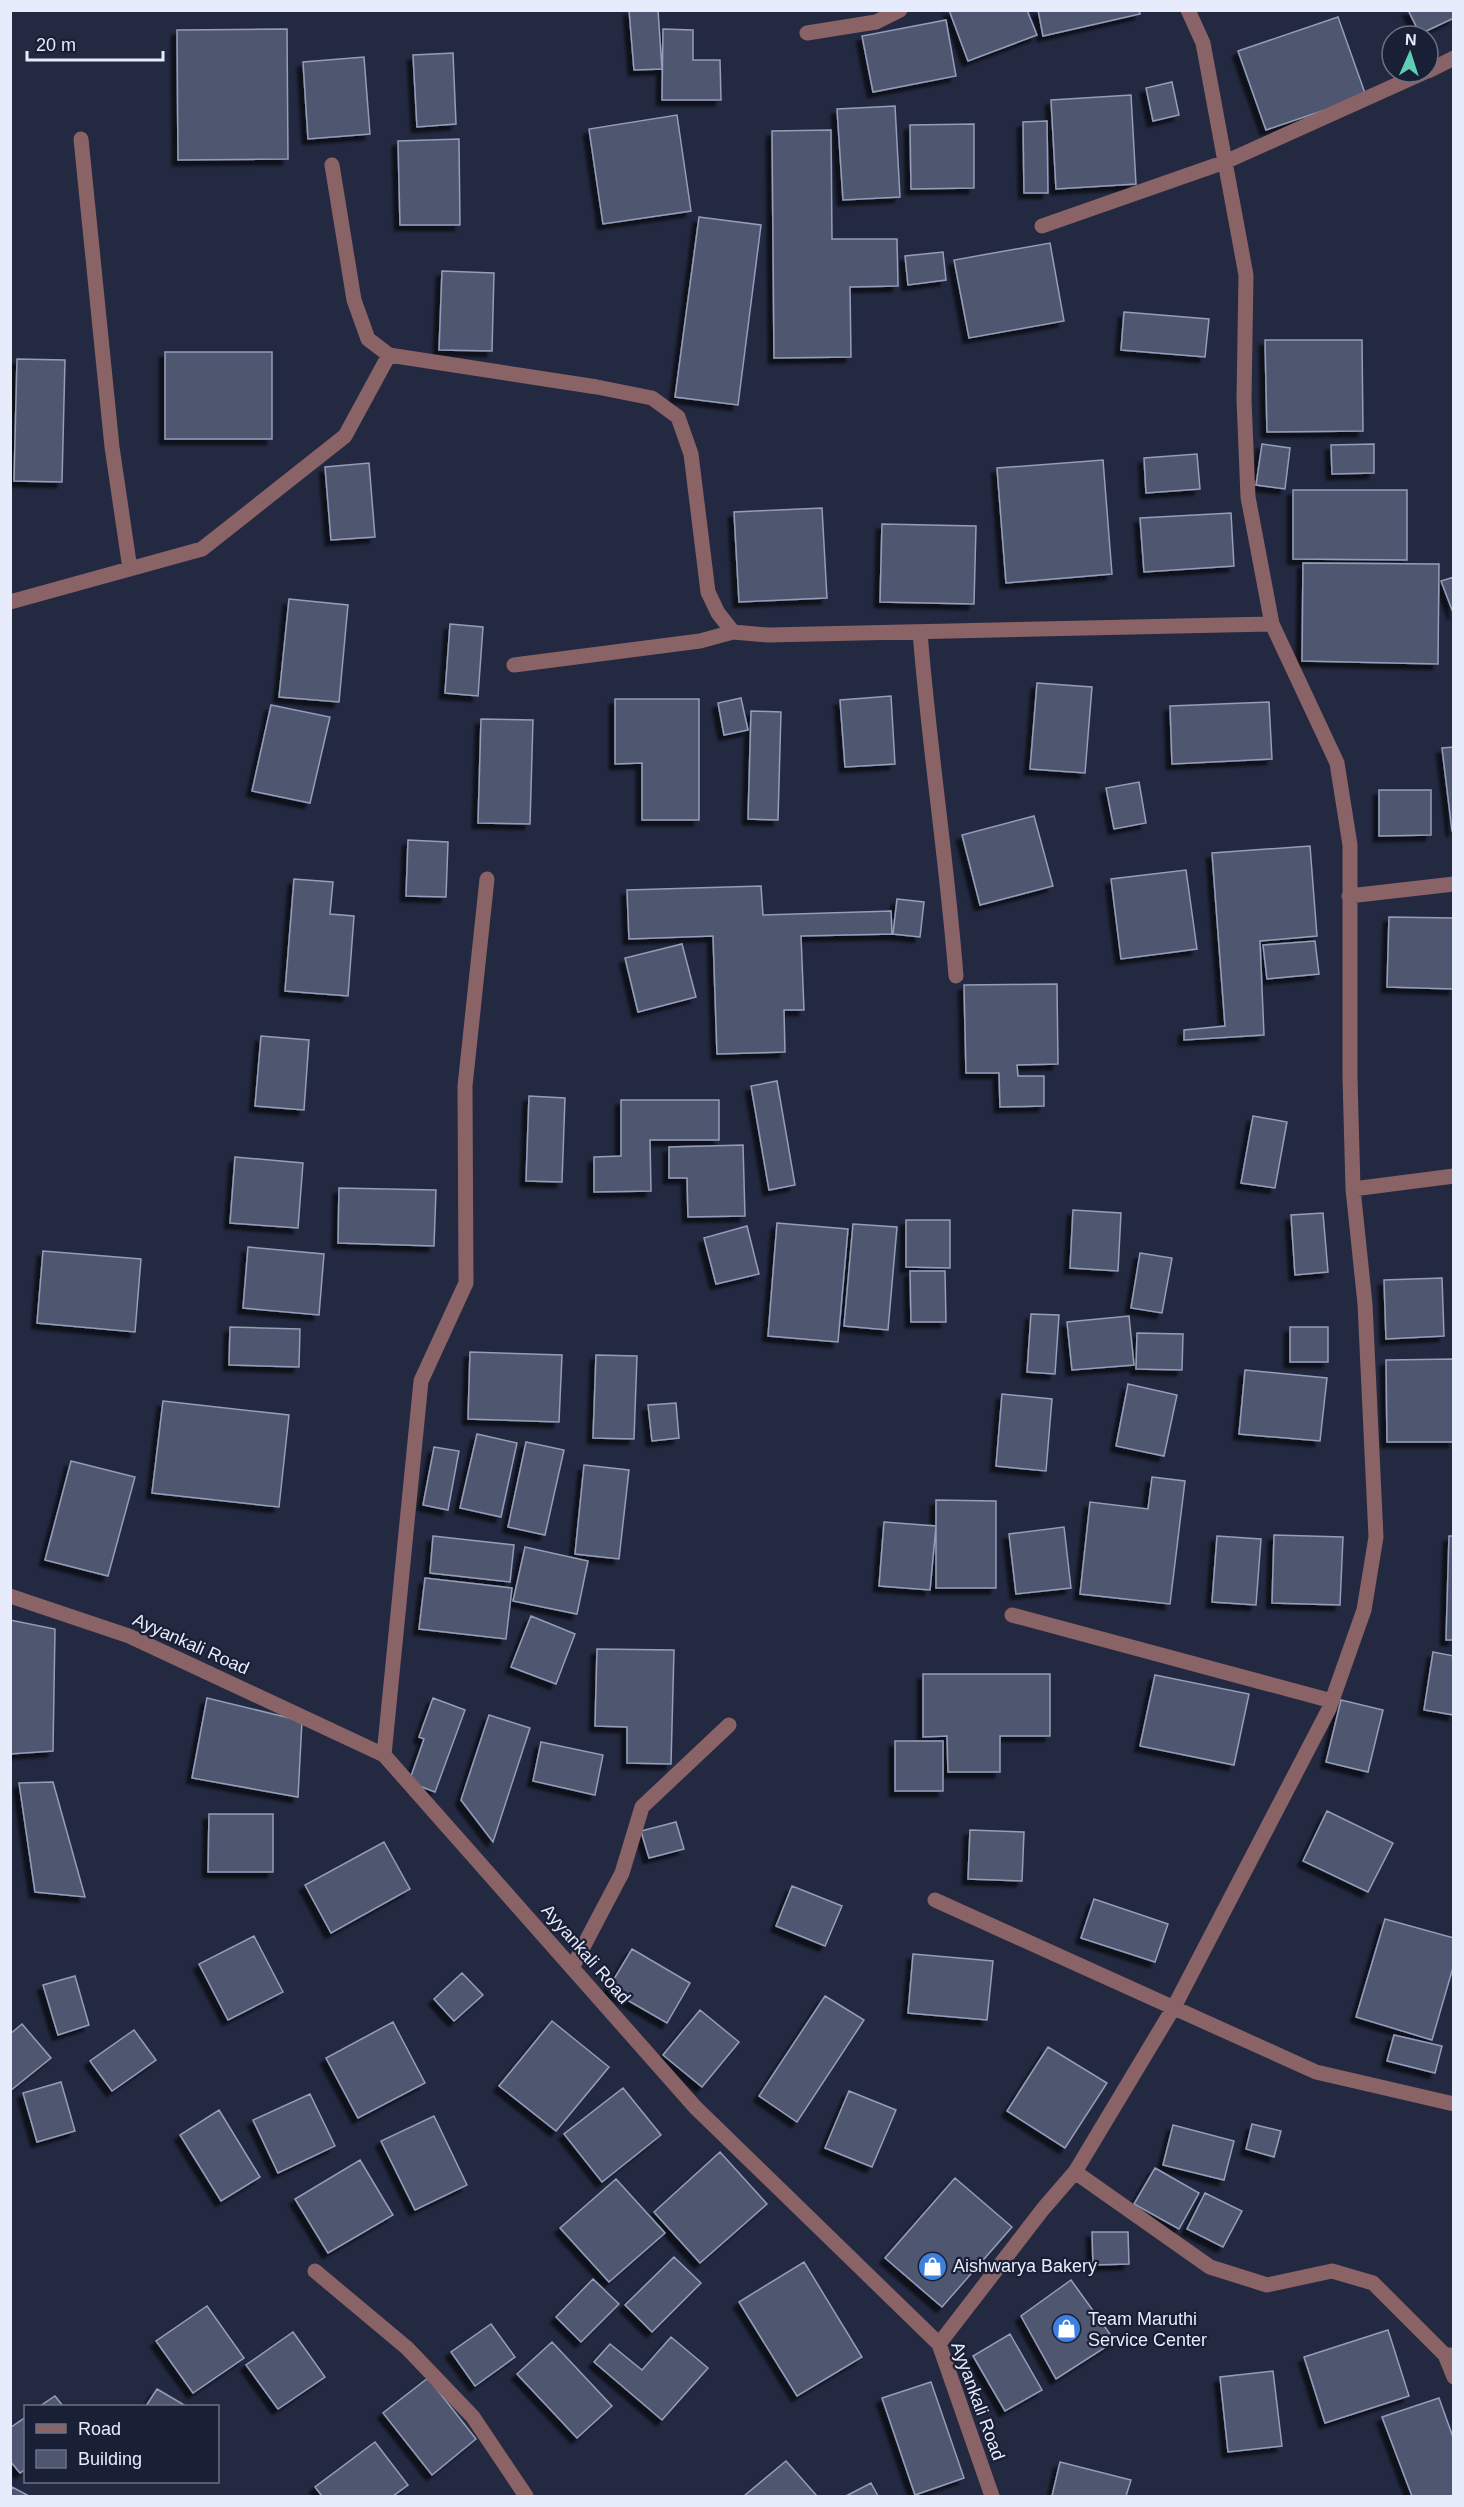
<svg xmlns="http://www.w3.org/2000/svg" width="1464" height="2507" font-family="Arial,sans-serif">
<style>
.building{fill:#4f5670;stroke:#949db9;stroke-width:1.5;filter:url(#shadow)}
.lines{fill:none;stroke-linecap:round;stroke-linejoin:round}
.minor{stroke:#896366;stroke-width:15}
.labels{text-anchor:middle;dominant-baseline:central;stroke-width:4.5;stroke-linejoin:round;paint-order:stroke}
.street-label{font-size:18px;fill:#e7ecfc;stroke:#191f35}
.poi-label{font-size:18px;fill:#e7ecfc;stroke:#191f35;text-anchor:start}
</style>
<defs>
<filter id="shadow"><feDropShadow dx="-5.5" dy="5.5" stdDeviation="1.5" flood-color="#0009"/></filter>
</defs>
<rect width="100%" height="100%" fill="#232940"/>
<path class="building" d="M 629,10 L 658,10 L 662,69 L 634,70 Z
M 949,10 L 1027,10 L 1037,35 L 968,61 Z
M 1038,10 L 1139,10 L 1140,14 L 1043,36 Z
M 1408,10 L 1454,10 L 1454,18 L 1420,34 Z
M 1338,17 L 1366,96 L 1266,130 L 1238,51 Z
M 946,20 L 956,76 L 873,92 L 862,36 Z
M 287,29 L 288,159 L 178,160 L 177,30 Z
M 663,29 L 693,30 L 693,60 L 720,60 L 721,100 L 662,100 Z
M 453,53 L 456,124 L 417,127 L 413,55 Z
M 364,57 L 370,134 L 308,139 L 303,62 Z
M 1172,82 L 1179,115 L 1153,121 L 1146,88 Z
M 1131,95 L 1136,184 L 1056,189 L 1051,100 Z
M 895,106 L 900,197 L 843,200 L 837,109 Z
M 677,115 L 691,211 L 603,224 L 589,129 Z
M 1047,121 L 1048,193 L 1024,193 L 1023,122 Z
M 974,124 L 974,188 L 911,189 L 910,125 Z
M 831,130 L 832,239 L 897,239 L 898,286 L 850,287 L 851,357 L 774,358 L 772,131 Z
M 459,139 L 460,225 L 400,225 L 398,141 Z
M 699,217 L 761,225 L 738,405 L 675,397 Z
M 1050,243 L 1064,321 L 969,338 L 954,260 Z
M 943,252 L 946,280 L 908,285 L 905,256 Z
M 442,271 L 494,273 L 492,351 L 439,350 Z
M 1124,312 L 1209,319 L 1205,357 L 1121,350 Z
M 1265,340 L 1362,340 L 1363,431 L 1267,432 Z
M 165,352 L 272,352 L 272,439 L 165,439 Z
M 17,359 L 65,360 L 62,482 L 14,481 Z
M 1262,444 L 1290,448 L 1285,489 L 1256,485 Z
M 1374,444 L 1374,473 L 1332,474 L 1331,445 Z
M 1197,454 L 1200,489 L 1146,493 L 1144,458 Z
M 1103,460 L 1112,574 L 1006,583 L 997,468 Z
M 369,463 L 375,537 L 331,540 L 325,467 Z
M 1293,490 L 1407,490 L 1407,560 L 1293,559 Z
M 822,508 L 827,598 L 739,602 L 734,512 Z
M 1231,513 L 1234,566 L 1144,572 L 1140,518 Z
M 882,524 L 976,526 L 974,604 L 880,602 Z
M 1303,563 L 1439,564 L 1438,664 L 1302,661 Z
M 1454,577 L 1454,615 L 1441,581 Z
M 289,599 L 348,605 L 339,702 L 279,697 Z
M 450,624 L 483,627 L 478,696 L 445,693 Z
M 1037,683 L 1092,687 L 1085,773 L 1030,769 Z
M 891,696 L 895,764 L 845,767 L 840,700 Z
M 741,698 L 748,730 L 724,735 L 718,703 Z
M 615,699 L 699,699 L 699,820 L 642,820 L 642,763 L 615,764 Z
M 1269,702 L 1272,759 L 1172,764 L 1170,706 Z
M 271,705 L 330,717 L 310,803 L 252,791 Z
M 751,711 L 781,712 L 778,820 L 748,819 Z
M 481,719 L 533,720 L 530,824 L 478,823 Z
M 1454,747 L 1454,831 L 1452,831 L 1442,748 Z
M 1139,782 L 1146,823 L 1114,829 L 1106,788 Z
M 1379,790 L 1431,790 L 1431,835 L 1379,836 Z
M 1034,816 L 1053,886 L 980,905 L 962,835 Z
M 408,840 L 448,842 L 446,897 L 406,896 Z
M 1310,846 L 1317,936 L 1260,941 L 1264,1035 L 1184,1040 L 1184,1030 L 1225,1026 L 1212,853 Z
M 1186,870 L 1197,949 L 1121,959 L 1111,879 Z
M 294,879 L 333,882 L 330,914 L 354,916 L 348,996 L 285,991 Z
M 761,886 L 763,915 L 891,911 L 892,934 L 801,936 L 804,1010 L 784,1010 L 785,1052 L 717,1054 L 713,936 L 629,939 L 627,890 Z
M 897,899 L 924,902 L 920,937 L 893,934 Z
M 1389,917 L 1454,918 L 1454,989 L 1387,987 Z
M 1315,941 L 1319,974 L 1267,979 L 1263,945 Z
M 682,944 L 696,997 L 638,1012 L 625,958 Z
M 1057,984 L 1058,1064 L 1017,1065 L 1018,1076 L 1044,1076 L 1044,1106 L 1000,1107 L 999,1073 L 966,1073 L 964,985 Z
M 261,1036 L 309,1040 L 304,1110 L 255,1106 Z
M 777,1081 L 795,1185 L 769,1190 L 751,1086 Z
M 529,1096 L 565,1098 L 562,1182 L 526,1181 Z
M 621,1100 L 719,1100 L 719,1140 L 650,1140 L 651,1191 L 594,1192 L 594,1157 L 621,1156 Z
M 1253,1116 L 1287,1122 L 1275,1188 L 1241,1183 Z
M 743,1145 L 745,1216 L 688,1217 L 687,1178 L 669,1178 L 669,1147 Z
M 235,1157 L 303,1163 L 298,1228 L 230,1223 Z
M 339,1188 L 436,1190 L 434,1246 L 338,1243 Z
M 1073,1210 L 1121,1213 L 1118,1271 L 1070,1268 Z
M 1323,1213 L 1328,1272 L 1295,1275 L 1291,1215 Z
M 906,1220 L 950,1220 L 950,1268 L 906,1267 Z
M 777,1223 L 848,1229 L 838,1342 L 768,1336 Z
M 853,1224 L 897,1227 L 888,1330 L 844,1326 Z
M 747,1226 L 759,1274 L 716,1284 L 704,1238 Z
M 248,1247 L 324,1254 L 319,1315 L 243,1308 Z
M 43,1251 L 141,1259 L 135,1332 L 37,1323 Z
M 1140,1253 L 1172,1258 L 1162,1313 L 1131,1308 Z
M 910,1271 L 945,1271 L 946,1322 L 911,1322 Z
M 1442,1278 L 1444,1336 L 1386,1339 L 1384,1280 Z
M 1031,1314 L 1059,1315 L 1055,1374 L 1027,1372 Z
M 1129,1316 L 1134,1365 L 1072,1370 L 1067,1322 Z
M 230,1327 L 300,1329 L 299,1367 L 229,1365 Z
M 1290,1327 L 1328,1327 L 1328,1362 L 1290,1362 Z
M 1137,1333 L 1183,1334 L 1182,1370 L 1136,1369 Z
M 470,1352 L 562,1355 L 559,1422 L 468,1419 Z
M 596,1355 L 637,1356 L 634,1439 L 593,1438 Z
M 1454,1359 L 1454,1442 L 1387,1442 L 1386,1360 Z
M 1245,1370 L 1327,1378 L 1320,1441 L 1239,1434 Z
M 1128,1384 L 1177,1395 L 1164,1456 L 1116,1446 Z
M 1002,1394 L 1052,1399 L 1046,1471 L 996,1466 Z
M 163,1401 L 289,1415 L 279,1507 L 152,1493 Z
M 676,1403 L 679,1438 L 652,1441 L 648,1405 Z
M 477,1434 L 517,1443 L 501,1517 L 460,1508 Z
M 526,1442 L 564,1450 L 545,1535 L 508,1527 Z
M 434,1447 L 459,1451 L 448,1510 L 423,1505 Z
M 71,1461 L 135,1477 L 108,1576 L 45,1560 Z
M 584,1465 L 629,1470 L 619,1559 L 575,1554 Z
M 1152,1477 L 1185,1481 L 1170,1604 L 1080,1594 L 1090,1502 L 1148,1509 Z
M 936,1500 L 996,1501 L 996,1588 L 936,1588 Z
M 884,1522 L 936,1526 L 930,1590 L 879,1586 Z
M 1064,1527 L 1071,1588 L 1016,1594 L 1009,1534 Z
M 1274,1535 L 1343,1537 L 1340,1605 L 1272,1603 Z
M 433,1536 L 514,1545 L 510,1582 L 430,1573 Z
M 1217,1536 L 1261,1539 L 1256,1605 L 1212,1602 Z
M 1449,1536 L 1454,1536 L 1454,1640 L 1446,1640 Z
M 525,1547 L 588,1561 L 577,1614 L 513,1601 Z
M 425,1578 L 512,1588 L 506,1639 L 419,1629 Z
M 531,1616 L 575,1634 L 556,1684 L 511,1667 Z
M 10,1620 L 55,1629 L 53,1751 L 10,1754 Z
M 597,1649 L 674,1650 L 671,1764 L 627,1763 L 627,1727 L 595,1726 Z
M 1433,1652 L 1454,1656 L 1454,1715 L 1424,1710 Z
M 923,1674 L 1050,1674 L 1050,1736 L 1000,1736 L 1000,1772 L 948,1772 L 947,1736 L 923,1737 Z
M 1155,1675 L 1249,1694 L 1234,1765 L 1140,1746 Z
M 207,1698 L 302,1721 L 298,1797 L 192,1778 Z
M 433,1698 L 465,1710 L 435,1792 L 409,1782 L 424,1739 L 419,1737 Z
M 1341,1700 L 1383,1710 L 1368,1772 L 1326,1762 Z
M 489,1715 L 530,1728 L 493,1842 L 461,1800 Z
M 895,1741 L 943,1741 L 943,1791 L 895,1791 Z
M 541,1742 L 603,1755 L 595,1795 L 533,1781 Z
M 53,1782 L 85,1897 L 35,1892 L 19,1783 Z
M 1327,1811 L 1393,1843 L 1368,1892 L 1303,1861 Z
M 209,1814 L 273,1814 L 273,1872 L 208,1872 Z
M 676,1822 L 684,1849 L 649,1858 L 641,1831 Z
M 970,1830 L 1024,1832 L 1022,1881 L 968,1879 Z
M 384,1842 L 410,1889 L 331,1933 L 305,1885 Z
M 792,1886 L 842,1906 L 825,1946 L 776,1926 Z
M 1094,1899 L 1168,1924 L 1155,1962 L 1081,1938 Z
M 1385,1919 L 1454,1938 L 1454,1964 L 1432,2040 L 1356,2017 Z
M 254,1936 L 283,1992 L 228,2020 L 199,1964 Z
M 632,1949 L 690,1983 L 667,2023 L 608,1989 Z
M 913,1954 L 993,1961 L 987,2020 L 908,2013 Z
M 462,1973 L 483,1995 L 454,2021 L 434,1999 Z
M 75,1976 L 89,2025 L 58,2035 L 43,1985 Z
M 825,1996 L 864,2020 L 797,2122 L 759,2096 Z
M 700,2010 L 739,2042 L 702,2087 L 663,2055 Z
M 552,2021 L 609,2067 L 556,2131 L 499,2086 Z
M 393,2022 L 425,2083 L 358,2118 L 326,2058 Z
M 22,2024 L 51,2058 L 10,2091 L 10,2034 Z
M 134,2030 L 156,2060 L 112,2091 L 90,2061 Z
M 1394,2035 L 1442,2046 L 1435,2073 L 1387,2061 Z
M 1048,2047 L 1107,2083 L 1065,2148 L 1007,2111 Z
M 61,2082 L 75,2131 L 37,2142 L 23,2093 Z
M 623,2088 L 661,2135 L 602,2182 L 564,2134 Z
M 849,2091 L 896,2110 L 872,2167 L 825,2148 Z
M 310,2094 L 335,2146 L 278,2173 L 253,2120 Z
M 219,2110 L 260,2177 L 221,2201 L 180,2135 Z
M 434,2116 L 467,2185 L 415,2210 L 381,2141 Z
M 1252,2124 L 1281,2131 L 1274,2157 L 1246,2149 Z
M 1173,2125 L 1234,2141 L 1224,2180 L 1163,2165 Z
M 720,2152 L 767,2204 L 700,2263 L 654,2212 Z
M 360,2160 L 393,2215 L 328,2253 L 295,2199 Z
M 1155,2168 L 1199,2193 L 1179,2229 L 1134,2204 Z
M 955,2178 L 1012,2227 L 942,2307 L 885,2258 Z
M 616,2179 L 665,2233 L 609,2282 L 560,2228 Z
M 1205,2193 L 1242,2211 L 1223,2247 L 1187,2229 Z
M 1092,2232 L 1128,2232 L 1129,2264 L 1093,2265 Z
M 674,2257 L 701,2283 L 652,2332 L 625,2305 Z
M 804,2262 L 862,2357 L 797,2396 L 739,2302 Z
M 593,2279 L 619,2304 L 581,2342 L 556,2317 Z
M 1071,2280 L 1115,2341 L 1056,2379 L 1021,2316 Z
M 207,2306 L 244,2358 L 193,2393 L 156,2341 Z
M 491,2324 L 515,2357 L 475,2386 L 451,2352 Z
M 1388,2330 L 1409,2396 L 1325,2423 L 1304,2357 Z
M 293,2332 L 325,2377 L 278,2409 L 246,2365 Z
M 1010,2334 L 1042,2390 L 1005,2411 L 973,2356 Z
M 671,2337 L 708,2368 L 662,2420 L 594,2362 L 610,2344 L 642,2370 Z
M 552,2342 L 612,2406 L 577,2438 L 517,2374 Z
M 1273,2371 L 1282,2446 L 1228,2452 L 1220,2377 Z
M 428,2378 L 476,2439 L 432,2475 L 383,2413 Z
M 931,2382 L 964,2478 L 915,2495 L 882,2398 Z
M 157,2389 L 186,2406 L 146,2406 Z
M 55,2396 L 63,2406 L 40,2406 Z
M 1439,2398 L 1454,2440 L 1454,2496 L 1412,2496 L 1382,2417 Z
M 26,2417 L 26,2469 L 20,2473 L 10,2461 L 10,2428 Z
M 375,2442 L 408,2485 L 393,2496 L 322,2496 L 315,2487 Z
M 786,2461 L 817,2496 L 744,2496 Z
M 1060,2462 L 1131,2480 L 1126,2496 L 1052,2496 Z
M 871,2483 L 878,2496 L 846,2496 Z
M 12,2487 L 29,2496 L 10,2496 Z"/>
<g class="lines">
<path class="minor" d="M 807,33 L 876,22 L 900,10
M 1428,71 L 1454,58
M 81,139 L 112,447 L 130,569
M 332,165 L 354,300 L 368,339 L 389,355 L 597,387 L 652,398 L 678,417 L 691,454 L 708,592 L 718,613 L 733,632 L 768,635 L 1272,624
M 1042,226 L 1225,162 L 1425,72
M 10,602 L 202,549 L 345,436 L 389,355
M 920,632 C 929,747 947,861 956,976
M 514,665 L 700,641 L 733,632
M 1349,896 L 1454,884
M 1353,1189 L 1454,1176
M 10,1596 L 129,1636 L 384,1755 L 695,2107 L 939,2344 L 992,2496
M 1012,1615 L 1332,1701
M 384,1755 L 421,1381 L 466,1283 L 465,1086 L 487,879
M 935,1900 L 1316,2072 L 1454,2104
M 572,1968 L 622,1873 L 642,1807 L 729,1725
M 1075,2172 L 1210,2267 L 1267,2285 L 1332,2271 L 1373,2283 L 1445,2355 L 1454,2355
M 315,2271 L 407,2348 L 473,2417 L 526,2496
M 939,2344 L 1043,2209 L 1075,2172 L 1174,2007 L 1329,1709 L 1364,1610 L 1376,1537 L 1365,1304 L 1353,1189 L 1350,1078 L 1350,845 L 1337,763 L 1272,624 L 1248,497 L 1244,400 L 1246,275 L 1203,43 L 1188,10
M 1445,2355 L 1454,2377"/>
</g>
<defs>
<symbol id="shop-disc" viewBox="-11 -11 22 22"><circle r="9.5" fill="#3f7fe0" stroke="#191f35"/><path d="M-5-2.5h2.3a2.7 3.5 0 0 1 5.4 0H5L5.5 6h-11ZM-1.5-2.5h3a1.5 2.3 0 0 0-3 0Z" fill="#fff"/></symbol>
</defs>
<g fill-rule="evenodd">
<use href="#shop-disc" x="916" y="2250" width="33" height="33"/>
<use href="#shop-disc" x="1050" y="2312" width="33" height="33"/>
</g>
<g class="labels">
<g class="street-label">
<text transform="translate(191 1644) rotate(24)">Ayyankali Road</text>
<text transform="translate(586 1954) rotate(49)">Ayyankali Road</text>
<text transform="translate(978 2401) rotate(70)">Ayyankali Road</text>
</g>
<g class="poi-label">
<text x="953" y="2266">Aishwarya Bakery</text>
<text x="1088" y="2319">Team Maruthi<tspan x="1088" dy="21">Service Center</tspan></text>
</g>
</g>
<rect width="1464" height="2507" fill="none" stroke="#e7ecfc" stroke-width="24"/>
<rect x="24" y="2405" width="195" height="78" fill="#191f35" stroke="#6b7185" stroke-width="1.5"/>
<rect x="36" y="2424" width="30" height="9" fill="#896366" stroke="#6b7185" stroke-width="1.5"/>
<text x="78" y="2435" font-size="18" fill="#e7ecfc">Road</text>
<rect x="36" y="2450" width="30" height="18" fill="#4f5670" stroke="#6b7185" stroke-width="1.5"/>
<text x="78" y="2465" font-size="18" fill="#e7ecfc">Building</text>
<g transform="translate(1410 54) rotate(3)"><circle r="28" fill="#191f35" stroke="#6b7185" stroke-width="1.5"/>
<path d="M0-4.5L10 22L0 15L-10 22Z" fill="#5eceb7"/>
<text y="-9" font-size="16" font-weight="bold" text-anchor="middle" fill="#e7ecfc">N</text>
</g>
<path d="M27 51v9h136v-9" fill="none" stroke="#e7ecfc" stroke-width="3"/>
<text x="36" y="51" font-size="18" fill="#e7ecfc" stroke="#191f35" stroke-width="4.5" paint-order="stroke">20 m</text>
</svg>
